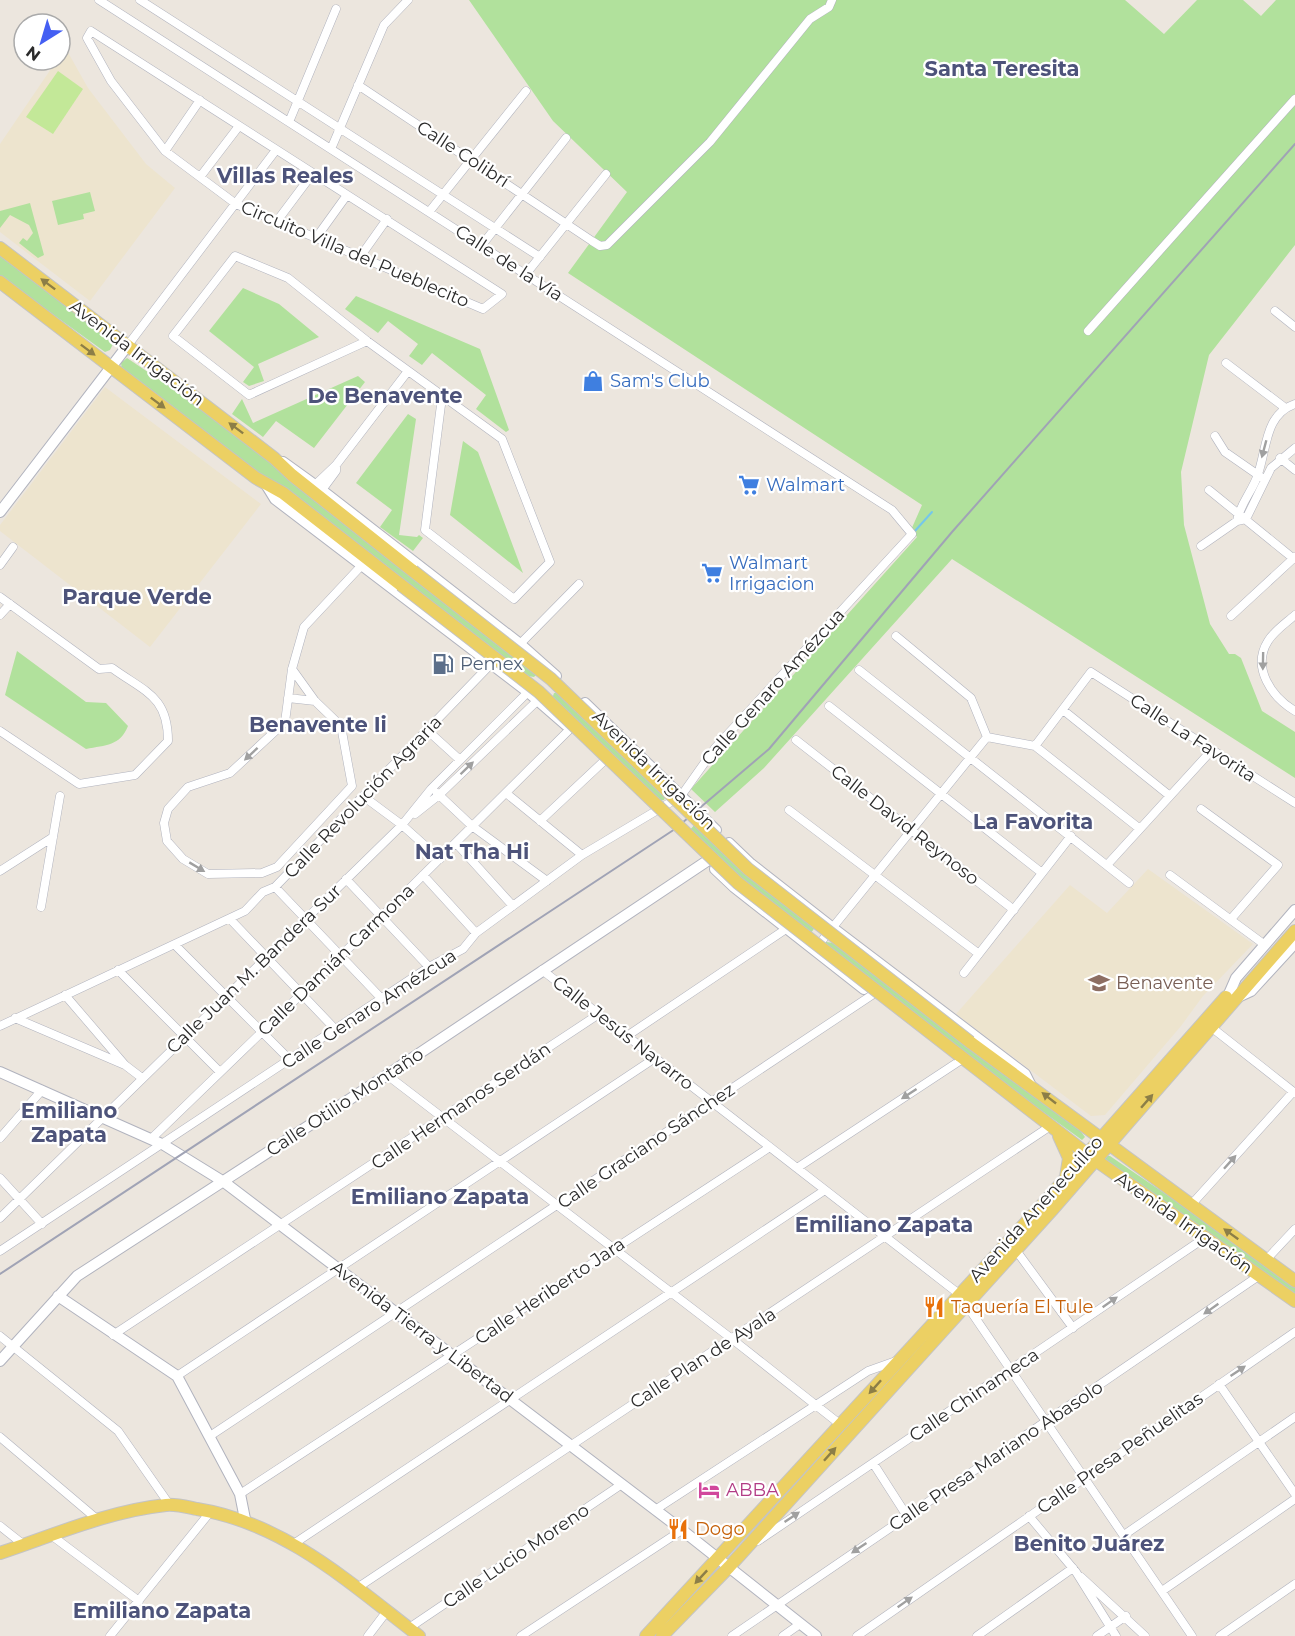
<svg xmlns="http://www.w3.org/2000/svg" width="1295" height="1636" font-family="Montserrat,sans-serif">
<style>
.education{fill:#ede4ce}
.green{fill:#b1e19c}
.pitch{fill:#c3e898}
.lines{fill:none;stroke-linecap:round;stroke-linejoin:round}
.stream{stroke:#75c7ea;stroke-width:2}
.street-casing{stroke:#b1b3be;stroke-width:9}
.secondary-casing{stroke:#b1b3be;stroke-width:12}
.primary-casing{stroke:#c4c4c4;stroke-width:14}
.street{stroke:#fff;stroke-width:8}
.secondary{stroke:#fff;stroke-width:10}
.primary{stroke:#ecd063;stroke-width:12}
.rail{stroke:#a0a3b5;stroke-width:2}
.primary-bridge-casing{stroke:#c4c4c4;stroke-width:14;stroke-linecap:butt}
.primary-bridge{stroke:#ecd063;stroke-width:12}
.oneway{fill:#8c7e47}
.oneway2{fill:#a0a0a0}
.labels{text-anchor:middle;dominant-baseline:central;stroke-width:4.5;stroke-linejoin:round;paint-order:stroke}
.street-label{font-size:18px;fill:#2b2b2b;stroke:#fff}
.shop-label{font-size:18px;fill:#366cbe;stroke:#fff;text-anchor:start}
.service-label{font-size:18px;fill:#4e5e75;stroke:#fff;text-anchor:start}
.education-label{font-size:18px;fill:#785e54;stroke:#fff;text-anchor:start}
.food-label{font-size:18px;fill:#c56008;stroke:#fff;text-anchor:start}
.hotel-label{font-size:18px;fill:#b23c85;stroke:#fff;text-anchor:start}
.quarter-label{font-size:21px;font-weight:bold;fill:#4d537a;stroke:#fff}
</style>
<rect width="100%" height="100%" fill="#ece6de"/>
<path class="education" d="M 65,47 L 88,88 L 146,164 L 175,188 L 90,301 L 0,232 L 0,144 L 57,60 L 60,60 Z
M 105,387 L 261,504 L 150,647 L 0,531 L 0,525 Z
M 1148,869 L 1253,944 L 1203,996 L 1181,1026 L 1105,1115 L 1091,1116 L 956,1014 L 1070,885 L 1107,913 Z"/>
<path class="green" d="M 469,0 L 1125,0 L 1164,34 L 1197,0 L 1243,0 L 1261,16 L 1276,0 L 1295,0 L 1295,245 L 1209,355 L 1181,472 L 1184,525 L 1210,624 L 1229,654 L 1235,654 L 1241,658 L 1262,711 L 1295,732 L 1295,778 L 952,559 L 764,768 L 715,812 L 691,789 L 917,537 L 911,530 L 922,505 L 568,273 L 627,192 L 553,121 Z
M 90,192 L 95,211 L 83,214 L 84,219 L 58,225 L 52,201 Z
M 30,203 L 44,255 L 38,258 L 19,243 L 23,238 L 27,241 L 33,233 L 29,225 L 10,215 L 0,228 L 0,211 Z
M 0,254 L 108,337 L 113,344 L 110,350 L 105,352 L 0,276 Z
M 243,288 L 279,304 L 319,337 L 258,364 L 264,381 L 249,386 L 243,382 L 254,367 L 209,331 Z
M 356,296 L 480,349 L 509,430 L 506,432 L 476,409 L 486,395 L 432,353 L 422,365 L 409,356 L 418,344 L 388,321 L 378,333 L 345,309 Z
M 127,358 L 191,401 L 331,507 L 538,673 L 534,677 L 528,676 L 482,640 L 464,630 L 122,370 L 121,363 Z
M 358,376 L 365,382 L 314,448 L 276,421 L 263,437 L 232,414 L 242,399 L 253,423 Z
M 408,414 L 416,419 L 399,535 L 417,537 L 419,535 L 423,538 L 413,551 L 380,527 L 392,510 L 356,483 Z
M 463,441 L 478,452 L 523,573 L 450,515 Z
M 17,651 L 86,702 L 106,703 L 128,726 C 120,746 106,745 86,749 L 5,695 Z
M 554,693 L 558,693 L 667,793 L 664,800 L 658,801 L 552,699 Z
M 696,823 L 816,926 L 808,937 L 758,897 L 689,831 Z
M 826,942 L 834,943 L 1076,1125 L 1085,1137 L 1082,1140 L 1031,1103 L 1010,1093 L 824,946 Z
M 1103,1156 L 1110,1156 L 1167,1195 L 1172,1196 L 1295,1284 L 1295,1294 L 1104,1163 Z"/>
<path class="pitch" d="M 58,71 L 83,89 L 53,134 L 26,117 Z"/>
<g class="lines">
<path class="stream" d="M 914,532 L 932,512"/>
<defs>
<path id="street" d="M 140,0 L 540,257
M 91,31 L 502,294 L 483,309 L 236,204 L 165,151 L 111,81 L 87,38 Z
M 358,85 L 592,241 L 600,246 L 607,245 L 710,142 L 810,19 L 829,7 L 832,0
M 289,122 L 336,9
M 331,149 L 384,25 L 408,0
M 165,151 L 200,100
M 200,177 L 239,126
M 429,212 L 526,91
M 277,221 L 313,173
M 316,238 L 347,195
M 482,245 L 566,138
M 360,257 L 387,219
M 526,274 L 606,174
M 1275,311 L 1295,327
M 1088,331 L 1295,99
M 367,341 L 249,395 L 173,336 L 235,256 L 288,278 L 367,341 L 502,439 L 550,562 L 514,599 L 425,530 L 442,397
M 128,345 L 276,150
M 1226,363 L 1284,407
M 1215,436 L 1225,452 L 1261,477
M 1280,458 L 1295,470
M 315,485 L 336,465 L 408,371
M 322,490 L 336,471 L 336,465
M 1209,490 L 1294,559
M 1237,521 C 1240,503 1253,491 1258,474 C 1267,448 1265,414 1295,404
M 1201,546 L 1237,521 L 1246,519 L 1271,468 L 1295,448
M 0,565 L 13,547
M 0,597 L 99,669 L 112,668 C 145,692 168,696 168,741 L 135,775 L 79,784 L 0,731
M 0,615 L 10,604
M 1295,615 C 1286,623 1274,631 1268,641 C 1251,668 1272,697 1295,711
M 1231,616 L 1295,557
M 896,636 L 971,698 L 987,737 L 1035,746 L 1140,829
M 520,644 L 579,584
M 292,669 L 315,701 L 341,726 L 352,786 L 277,867 L 262,873 L 208,874 L 183,859 L 167,841 L 164,823 L 168,809 L 188,787 L 230,773 L 285,722 L 292,669 L 304,627 L 362,565
M 859,670 L 1129,883
M 288,698 L 315,701
M 829,706 L 1042,873
M 1063,710 L 1170,796
M 427,730 L 460,760
M 796,740 L 1014,910
M 1035,746 L 1091,672 L 1295,803
M 437,793 L 472,826 L 547,881
M 506,793 L 582,855
M 363,796 L 402,825 L 440,859
M 1201,809 L 1278,865 L 1231,919
M 789,810 L 979,954
M 415,814 L 439,795 L 538,700
M 540,821 L 604,761
M 456,843 L 513,906
M 1107,865 L 1212,750
M 0,871 L 53,837
M 423,875 L 476,933
M 1170,875 L 1265,945
M 346,879 L 429,967
M 275,887 L 381,998
M 41,907 L 60,796
M 230,919 L 336,1030
M 175,945 L 289,1059
M 816,948 L 987,737
M 118,970 L 220,1072
M 542,970 L 959,1294 L 1192,1636
M 964,973 L 1071,836
M 65,995 L 125,1065 L 142,1078
M 15,1018 L 125,1065
M 0,1026 L 245,911 L 263,892 L 275,887 L 491,664
M 1211,1027 L 1295,1093
M 627,1036 L 786,929
M 387,1075 L 732,1339 L 841,1425
M 0,1138 L 42,1090
M 151,1139 L 381,917 L 570,729
M 797,1168 L 958,1062
M 0,1178 L 42,1224
M 1191,1205 L 1293,1092
M 0,1218 L 402,825 L 431,789 L 528,692
M 1015,1249 L 1073,1328
M 0,1251 L 429,967 L 463,949 L 476,933 L 582,855 L 681,796 L 715,748 L 912,534 L 892,510 L 99,0
M 1266,1260 L 1295,1229
M 113,1335 L 599,1014
M 0,1336 L 118,1431 L 169,1504
M 177,1376 L 655,1058
M 1219,1384 L 1295,1494
M 210,1436 L 872,995
M 0,1437 L 98,1520
M 873,1463 L 907,1516
M 240,1494 L 770,1147
M 655,1510 L 868,1371 L 896,1361
M 1029,1516 L 1076,1572 L 1116,1636
M 0,1526 L 24,1545
M 51,1535 L 139,1601
M 1124,1535 L 1295,1417
M 758,1541 L 1203,1239
M 295,1543 L 825,1190
M 1081,1577 L 1145,1636
M 357,1588 L 1049,1127
M 1162,1591 L 1295,1499
M 409,1628 L 622,1484
M 110,1636 L 211,1511
M 368,1636 L 387,1611
M 521,1636 L 682,1530
M 732,1636 L 1260,1275
M 783,1636 L 800,1624
M 857,1636 L 1295,1332
M 977,1636 L 1073,1568
M 1097,1636 L 1126,1616
M 1220,1636 L 1295,1584"/>
<path id="secondary" d="M 283,462 L 315,485 L 520,644 L 556,676
M 267,486 L 275,499 L 528,692 L 566,725
M 0,512 L 128,345
M 585,703 L 716,830
M 729,843 L 751,864 L 834,929 L 1025,1074 L 1030,1084
M 715,869 L 734,887 L 864,989
M 1229,994 L 1236,978 L 1295,910
M 1238,997 L 1251,991 L 1295,943
M 0,1072 L 164,1145 L 224,1182 L 682,1530 L 816,1636
M 58,1296 L 177,1376 L 240,1494 L 245,1519
M 0,1361 L 77,1276 L 387,1075 L 707,861"/>
<path id="primary" d="M 0,248 L 274,458 L 292,475 L 413,571
M 0,282 L 256,478 L 283,493 L 401,585
M 970,1042 L 1295,1281
M 959,1055 L 1087,1154 L 1295,1301
M 1059,1136 L 1069,1158 L 1066,1177
M 0,1553 C 54,1535 109,1511 166,1505 C 176,1504 187,1507 197,1509 C 285,1523 351,1584 419,1636
M 646,1636 L 1043,1204 L 1226,997
M 662,1636 L 729,1567 L 1052,1210 L 1295,931"/>
</defs>
<use href="#street" class="street-casing"/>
<use href="#secondary" class="secondary-casing"/>
<use href="#primary" class="primary-casing"/>
<use href="#street" class="street"/>
<use href="#secondary" class="secondary"/>
<use href="#primary" class="primary"/>
<path class="rail" d="M 0,1274 L 675,829 L 769,749 L 952,532 L 1295,144"/>
<defs>
<path id="primary-bridge" d="M 413,571 L 551,679 L 748,869 L 970,1042
M 401,585 L 539,692 L 738,883 L 959,1055"/>
</defs>
<use href="#primary-bridge" class="primary-bridge-casing"/>
<use href="#primary-bridge" class="primary-bridge"/>
</g>
<defs><path id="oneway-solid" d="M-6-.8H1V-3.2L6.5 0L1 3.2V.8H-6Z" transform="scale(1.5)"/></defs>
<g class="oneway">
<use href="#oneway-solid" transform="translate(48 284) rotate(-143)"/>
<use href="#oneway-solid" transform="translate(88 350) rotate(37)"/>
<use href="#oneway-solid" transform="translate(158 403) rotate(37)"/>
<use href="#oneway-solid" transform="translate(236 428) rotate(-143)"/>
<use href="#oneway-solid" transform="translate(1049 1098) rotate(-142)"/>
<use href="#oneway-solid" transform="translate(1147 1101) rotate(-49)"/>
<use href="#oneway-solid" transform="translate(1231 1234) rotate(-144)"/>
<use href="#oneway-solid" transform="translate(875 1387) rotate(132)"/>
<use href="#oneway-solid" transform="translate(830 1454) rotate(-48)"/>
<use href="#oneway-solid" transform="translate(701 1577) rotate(133)"/>
</g>
<g class="oneway2">
<use href="#oneway-solid" transform="translate(1264 449) rotate(105)"/>
<use href="#oneway-solid" transform="translate(1263 661) rotate(91)"/>
<use href="#oneway-solid" transform="translate(251 754) rotate(137)"/>
<use href="#oneway-solid" transform="translate(467 768) rotate(-44)"/>
<use href="#oneway-solid" transform="translate(197 867) rotate(31)"/>
<use href="#oneway-solid" transform="translate(909 1094) rotate(147)"/>
<use href="#oneway-solid" transform="translate(1230 1162) rotate(-48)"/>
<use href="#oneway-solid" transform="translate(1110 1302) rotate(-35)"/>
<use href="#oneway-solid" transform="translate(1211 1309) rotate(145)"/>
<use href="#oneway-solid" transform="translate(1238 1371) rotate(-34)"/>
<use href="#oneway-solid" transform="translate(792 1517) rotate(-34)"/>
<use href="#oneway-solid" transform="translate(859 1548) rotate(146)"/>
<use href="#oneway-solid" transform="translate(905 1602) rotate(-35)"/>
</g>
<defs>
<symbol id="shop-bare" viewBox="-9 -9 18 18"><path d="M-5-2.5h2.3a2.7 3.5 0 0 1 5.4 0H5L5.5 6h-11ZM-1.5-2.5h3a1.5 2.3 0 0 0-3 0Z" fill="#3f7fe0" stroke="#fff" stroke-width="2.5" paint-order="stroke"/></symbol>
<symbol id="supermarket-bare" viewBox="-9 -9 18 18"><path d="M-6-5.5h2.5l.6 2H6L4.5 2H-2.5L-4.4-4H-6ZM-1.5 3.2a1.3 1.3 0 1 0 .1 0ZM3 3.2a1.3 1.3 0 1 0 .1 0Z" fill="#3f7fe0" stroke="#fff" stroke-width="2.5" paint-order="stroke"/></symbol>
<symbol id="fuel-bare" viewBox="-9 -9 18 18"><path d="M-5.5-6h7V0h2V4h1.3V-2.5L3-4.5l.8-.8L6-3V5H2.5V1h-1V6h-7ZM-4.2-4.7v3.2H.2V-4.7Z" fill="#5c6f8a" stroke="#fff" stroke-width="2.5" paint-order="stroke"/></symbol>
<symbol id="university-bare" viewBox="-9 -9 18 18"><path d="M0-5L7-2L0 1L-7-2ZM-4 1L0 2.5L4 1V4Q0 6-4 4Z" fill="#8d6e63" stroke="#fff" stroke-width="2.5" paint-order="stroke"/></symbol>
<symbol id="restaurant-bare" viewBox="-9 -9 18 18"><path d="M-5-6h1v4h1v-4h1v4h1v-4h1v5L-1.5 .5V6h-2V.5L-5-1ZM5-6V6H3V1.5H1.5Q1.5-4 5-6Z" fill="#e8710a" stroke="#fff" stroke-width="2.5" paint-order="stroke"/></symbol>
<symbol id="hotel-bare" viewBox="-9 -9 18 18"><path d="M-6-4.5h1.5V1H6V5H4.5V3h-9V5H-6ZM-4 0a1.8 1.8 0 1 1 3.6 0ZM.5 0V-2.5h3Q6-2.5 6 0Z" fill="#d1479c" stroke="#fff" stroke-width="2.5" paint-order="stroke"/></symbol>
</defs>
<g fill-rule="evenodd">
<use href="#shop-bare" x="578" y="366" width="30" height="30"/>
<use href="#supermarket-bare" x="734" y="470" width="30" height="30"/>
<use href="#supermarket-bare" x="697" y="558" width="30" height="30"/>
<use href="#fuel-bare" x="428" y="649" width="30" height="30"/>
<use href="#university-bare" x="1084" y="968" width="30" height="30"/>
<use href="#restaurant-bare" x="919" y="1292" width="30" height="30"/>
<use href="#hotel-bare" x="694" y="1475" width="30" height="30"/>
<use href="#restaurant-bare" x="663" y="1514" width="30" height="30"/>
</g>
<g class="labels">
<g class="street-label">
<text transform="translate(463 154) rotate(33)">Calle Colibrí</text>
<text transform="translate(355 254) rotate(23)">Circuito Villa del Pueblecito</text>
<text transform="translate(509 263) rotate(33)">Calle de la Vía</text>
<text transform="translate(137 353) rotate(37)">Avenida Irrigación</text>
<text transform="translate(773 687) rotate(-48)">Calle Genaro Amézcua</text>
<text transform="translate(1193 738) rotate(33)">Calle La Favorita</text>
<text transform="translate(654 770) rotate(44)">Avenida Irrigación</text>
<text transform="translate(363 797) rotate(-46)">Calle Revolución Agraria</text>
<text transform="translate(905 825) rotate(38)">Calle David Reynoso</text>
<text transform="translate(336 960) rotate(-44)">Calle Damián Carmona</text>
<text transform="translate(254 969) rotate(-44)">Calle Juan M. Bandera Sur</text>
<text transform="translate(369 1009) rotate(-33)">Calle Genaro Amézcua</text>
<text transform="translate(623 1033) rotate(38)">Calle Jesús Navarro</text>
<text transform="translate(345 1102) rotate(-33)">Calle Otilio Montaño</text>
<text transform="translate(461 1106) rotate(-34)">Calle Hermanos Serdán</text>
<text transform="translate(646 1146) rotate(-34)">Calle Graciano Sánchez</text>
<text transform="translate(1036 1209) rotate(-48)">Avenida Anenecuilco</text>
<text transform="translate(1184 1223) rotate(35)">Avenida Irrigación</text>
<text transform="translate(550 1291) rotate(-34)">Calle Heriberto Jara</text>
<text transform="translate(422 1332) rotate(37)">Avenida Tierra y Libertad</text>
<text transform="translate(703 1358) rotate(-33)">Calle Plan de Ayala</text>
<text transform="translate(974 1395) rotate(-34)">Calle Chinameca</text>
<text transform="translate(1120 1453) rotate(-35)">Calle Presa Peñuelitas</text>
<text transform="translate(996 1456) rotate(-34)">Calle Presa Mariano Abasolo</text>
<text transform="translate(516 1556) rotate(-34)">Calle Lucio Moreno</text>
</g>
<g class="shop-label">
<text x="610" y="381">Sam's Club</text>
<text x="766" y="485">Walmart</text>
<text x="729" y="563">Walmart<tspan x="729" dy="21">Irrigacion</tspan></text>
</g>
<g class="service-label">
<text x="460" y="664">Pemex</text>
</g>
<g class="education-label">
<text x="1116" y="983">Benavente</text>
</g>
<g class="food-label">
<text x="951" y="1307">Taquería El Tule</text>
<text x="695" y="1529">Dogo</text>
</g>
<g class="hotel-label">
<text x="726" y="1490">ABBA</text>
</g>
<g class="quarter-label">
<text x="1002" y="68">Santa Teresita</text>
<text x="285" y="175">Villas Reales</text>
<text x="385" y="395">De Benavente</text>
<text x="137" y="596">Parque Verde</text>
<text x="318" y="724">Benavente Ii</text>
<text x="1033" y="821">La Favorita</text>
<text x="472" y="851">Nat Tha Hi</text>
<text x="69" y="1110">Emiliano<tspan x="69" dy="24">Zapata</tspan></text>
<text x="440" y="1196">Emiliano Zapata</text>
<text x="884" y="1224">Emiliano Zapata</text>
<text x="1089" y="1543">Benito Juárez</text>
<text x="162" y="1610">Emiliano Zapata</text>
</g>
</g>
<g transform="translate(42 42) rotate(217)"><circle r="28" fill="#ffffff" stroke="#aaaaaa" stroke-width="1.5"/>
<path d="M0-4.5L10 22L0 15L-10 22Z" fill="#445ff3"/>
<text y="-9" font-size="16" font-weight="bold" text-anchor="middle" fill="#2b2b2b">N</text>
</g>
</svg>
